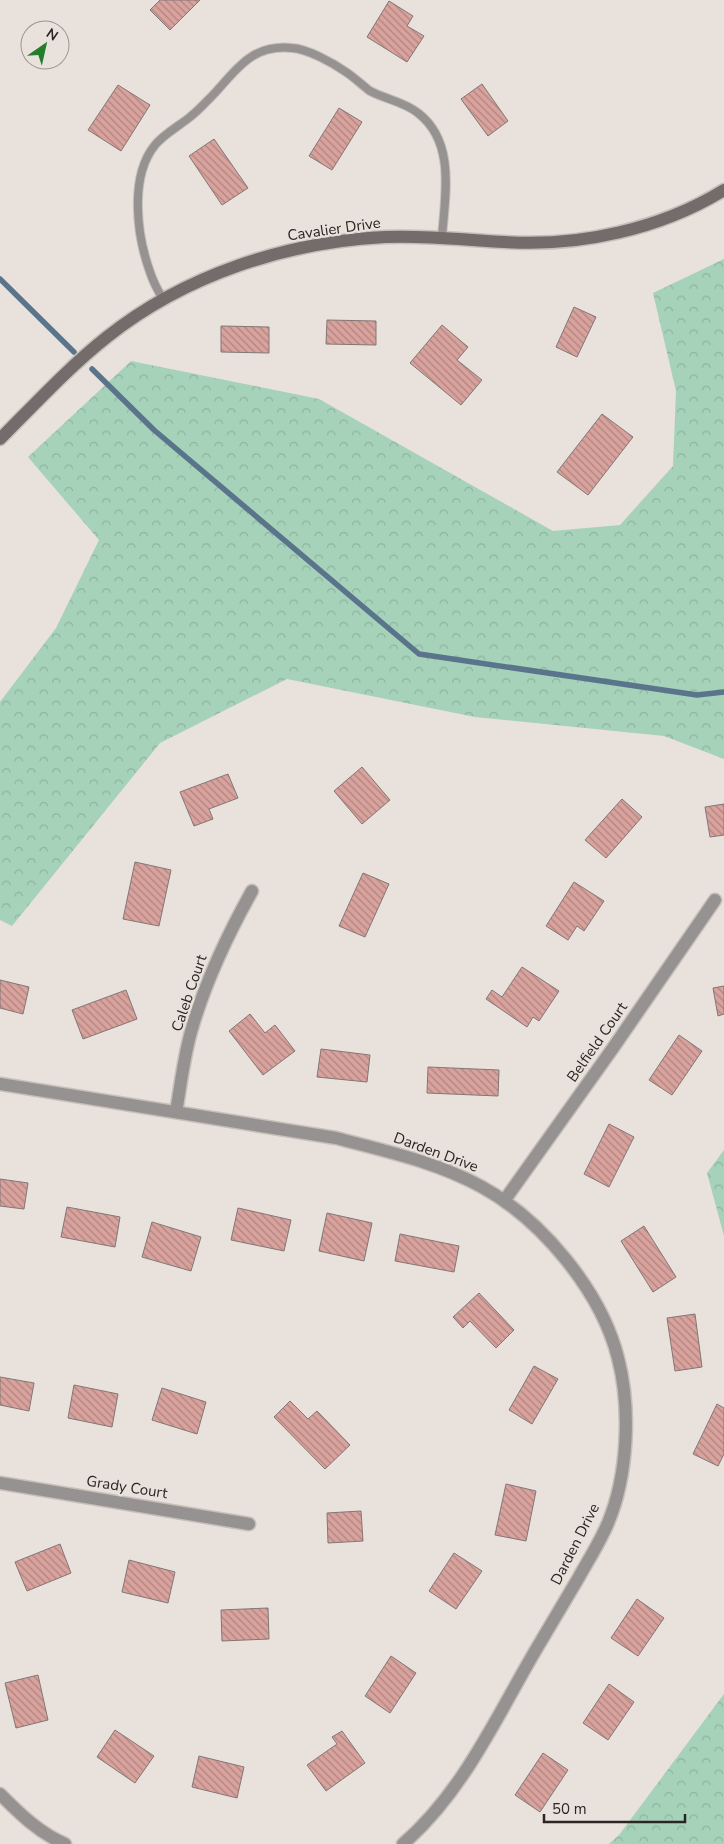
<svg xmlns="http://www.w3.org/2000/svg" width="724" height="1844" font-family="'Nunito Sans',sans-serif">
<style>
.forest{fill:url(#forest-crowns)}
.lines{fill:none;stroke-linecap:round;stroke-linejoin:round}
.stream{stroke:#59748b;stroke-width:5.5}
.building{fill:url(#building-back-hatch);stroke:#817776}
.lane-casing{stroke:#c6bfba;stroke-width:10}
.street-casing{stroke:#c6bfba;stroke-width:15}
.secondary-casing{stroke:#c6bfba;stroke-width:15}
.lane{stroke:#979292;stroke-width:8}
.street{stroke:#979292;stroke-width:12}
.secondary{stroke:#736c6b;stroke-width:12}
.labels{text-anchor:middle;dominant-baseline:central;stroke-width:4.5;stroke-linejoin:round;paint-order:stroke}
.street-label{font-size:15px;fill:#292624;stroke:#e9e1db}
</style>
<defs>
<pattern id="forest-crowns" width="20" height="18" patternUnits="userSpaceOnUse" patternTransform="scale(1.25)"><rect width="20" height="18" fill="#a5d2b9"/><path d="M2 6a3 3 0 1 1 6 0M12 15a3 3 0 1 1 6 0" fill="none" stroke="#8eb49f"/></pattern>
<pattern id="building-back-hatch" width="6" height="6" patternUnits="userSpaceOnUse" patternTransform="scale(1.25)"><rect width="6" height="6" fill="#d9a29d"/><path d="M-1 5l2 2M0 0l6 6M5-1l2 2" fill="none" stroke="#b08480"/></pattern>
</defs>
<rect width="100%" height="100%" fill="#e9e1db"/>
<path class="forest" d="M 724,259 L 724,759 L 664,736 L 475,717 L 287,679 L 160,743 L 12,926 L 0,920 L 0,702 L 56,628 L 99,540 L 28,457 L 131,361 L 319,399 L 553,531 L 620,525 L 673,466 L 676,391 L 653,293 Z
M 724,1150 L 724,1236 L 707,1173 Z
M 724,1694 L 724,1844 L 609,1844 L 619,1835 Z"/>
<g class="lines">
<path class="stream" d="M 0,279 L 74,352
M 92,369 L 154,430 L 419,654 L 697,695 L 724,692"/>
</g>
<path class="building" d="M 160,0 L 200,0 L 170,30 L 150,10 Z
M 389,1 L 413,16 L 407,26 L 424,36 L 407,62 L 367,37 Z
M 482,84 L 508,121 L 488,136 L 461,99 Z
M 118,85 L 150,105 L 121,151 L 88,130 Z
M 339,108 L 362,122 L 332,170 L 309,156 Z
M 214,139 L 248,188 L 222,205 L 189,156 Z
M 574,307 L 596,317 L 577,357 L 556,347 Z
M 327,320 L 376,321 L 376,345 L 326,344 Z
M 442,325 L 468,347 L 457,360 L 482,380 L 461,405 L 410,363 Z
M 221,326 L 269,327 L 269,353 L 221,352 Z
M 602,414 L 633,437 L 588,495 L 557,472 Z
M 362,767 L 390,800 L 362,824 L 334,791 Z
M 228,774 L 238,798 L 209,809 L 213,819 L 194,826 L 180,792 Z
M 622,799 L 642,817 L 606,858 L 585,840 Z
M 724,804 L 724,835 L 710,837 L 705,807 Z
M 135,862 L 171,870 L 159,926 L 123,919 Z
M 363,873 L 389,884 L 365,937 L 339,926 Z
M 574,882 L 604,901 L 584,931 L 577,926 L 568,940 L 546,926 Z
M 522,967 L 559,991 L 539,1021 L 533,1017 L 527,1027 L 486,999 L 492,990 L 502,997 Z
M 0,980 L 29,987 L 23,1014 L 0,1008 Z
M 724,986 L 724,1014 L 718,1016 L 713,988 Z
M 126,990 L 137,1019 L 83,1039 L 72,1010 Z
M 250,1014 L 265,1033 L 275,1025 L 295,1051 L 263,1075 L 229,1031 Z
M 679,1035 L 702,1051 L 672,1095 L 649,1080 Z
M 321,1049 L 370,1055 L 367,1082 L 317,1077 Z
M 428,1067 L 499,1070 L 498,1096 L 427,1093 Z
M 609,1124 L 634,1137 L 609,1187 L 584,1174 Z
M 0,1179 L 28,1183 L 24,1209 L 0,1206 Z
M 67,1207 L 120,1217 L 115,1247 L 61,1237 Z
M 238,1208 L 291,1220 L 284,1251 L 231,1240 Z
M 327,1213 L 372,1223 L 364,1261 L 319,1251 Z
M 152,1222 L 201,1237 L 191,1271 L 142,1257 Z
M 644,1226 L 676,1277 L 653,1292 L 621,1241 Z
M 400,1234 L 459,1246 L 454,1272 L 395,1261 Z
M 479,1293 L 514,1330 L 496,1348 L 470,1321 L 463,1328 L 453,1317 Z
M 695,1314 L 702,1367 L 675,1371 L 667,1318 Z
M 534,1366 L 558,1379 L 532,1424 L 509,1410 Z
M 0,1377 L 34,1383 L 29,1411 L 0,1405 Z
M 74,1385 L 118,1394 L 112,1427 L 68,1418 Z
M 162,1388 L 206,1402 L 197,1434 L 152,1420 Z
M 290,1401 L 308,1419 L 317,1411 L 350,1445 L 325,1469 L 274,1417 Z
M 717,1404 L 724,1408 L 724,1454 L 718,1466 L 693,1454 Z
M 506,1484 L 536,1491 L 526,1541 L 495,1535 Z
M 361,1511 L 363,1541 L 328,1543 L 327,1513 Z
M 60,1544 L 71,1573 L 27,1591 L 15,1562 Z
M 454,1553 L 482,1571 L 456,1609 L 429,1591 Z
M 129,1560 L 175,1572 L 168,1603 L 122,1592 Z
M 637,1599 L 664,1618 L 638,1656 L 611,1638 Z
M 268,1608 L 269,1639 L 222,1641 L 221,1610 Z
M 391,1656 L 416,1673 L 390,1713 L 365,1696 Z
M 38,1675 L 48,1720 L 16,1728 L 5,1683 Z
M 609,1684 L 634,1702 L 608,1740 L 583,1723 Z
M 115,1730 L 154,1756 L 135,1783 L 97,1757 Z
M 342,1731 L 365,1763 L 326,1791 L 307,1765 L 337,1744 L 332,1737 Z
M 543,1753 L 568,1770 L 540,1812 L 515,1795 Z
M 199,1756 L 244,1767 L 237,1798 L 192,1787 Z"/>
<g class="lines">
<defs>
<path id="lane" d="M 163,299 C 158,291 153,281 150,272 C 137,236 129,177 155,145 C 164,134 179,126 190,117 C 198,111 205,103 212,96 C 236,71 250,44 292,48 C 308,49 333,63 346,72 C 355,78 362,85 370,91 C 385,99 405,102 418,113 C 456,142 445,196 442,237"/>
<path id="street" d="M 0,1084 L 336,1138 C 385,1151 437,1162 482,1187 C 542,1220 601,1291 618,1358 C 631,1408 628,1475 608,1523 C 600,1542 589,1559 579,1577 C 564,1602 549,1628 534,1653 C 495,1720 462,1793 403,1844
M 176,1112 C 181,1084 184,1053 193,1025 C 207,978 228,934 252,891
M 504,1201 L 613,1048 L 715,900
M 0,1483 L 249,1524
M 0,1794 C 19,1813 39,1833 65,1844"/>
<path id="secondary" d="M 0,439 C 35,404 69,367 107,337 C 185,275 286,242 385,237 C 426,235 465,240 505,242 C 579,247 661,229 724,190"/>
</defs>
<use href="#lane" class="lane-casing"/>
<use href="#street" class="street-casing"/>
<use href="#secondary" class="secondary-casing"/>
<use href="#lane" class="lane"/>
<use href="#street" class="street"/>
<use href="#secondary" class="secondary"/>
</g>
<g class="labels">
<g class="street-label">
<text transform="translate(334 229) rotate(-8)">Cavalier Drive</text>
<text transform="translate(189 993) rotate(-71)">Caleb Court</text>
<text transform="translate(597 1042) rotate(-55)">Belfield Court</text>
<text transform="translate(436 1152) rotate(20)">Darden Drive</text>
<text transform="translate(127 1487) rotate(9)">Grady Court</text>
<text transform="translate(575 1544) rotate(-63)">Darden Drive</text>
</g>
</g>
<g transform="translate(45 45) rotate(34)"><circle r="24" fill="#e9e1db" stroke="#9c9692"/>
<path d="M0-4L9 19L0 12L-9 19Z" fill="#247d2b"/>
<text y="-8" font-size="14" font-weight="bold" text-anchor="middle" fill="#292624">N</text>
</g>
<path d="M544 1814v8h141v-8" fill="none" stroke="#292624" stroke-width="2.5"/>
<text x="552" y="1814" font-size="15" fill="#292624" stroke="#e9e1db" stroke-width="4" paint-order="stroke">50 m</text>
</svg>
